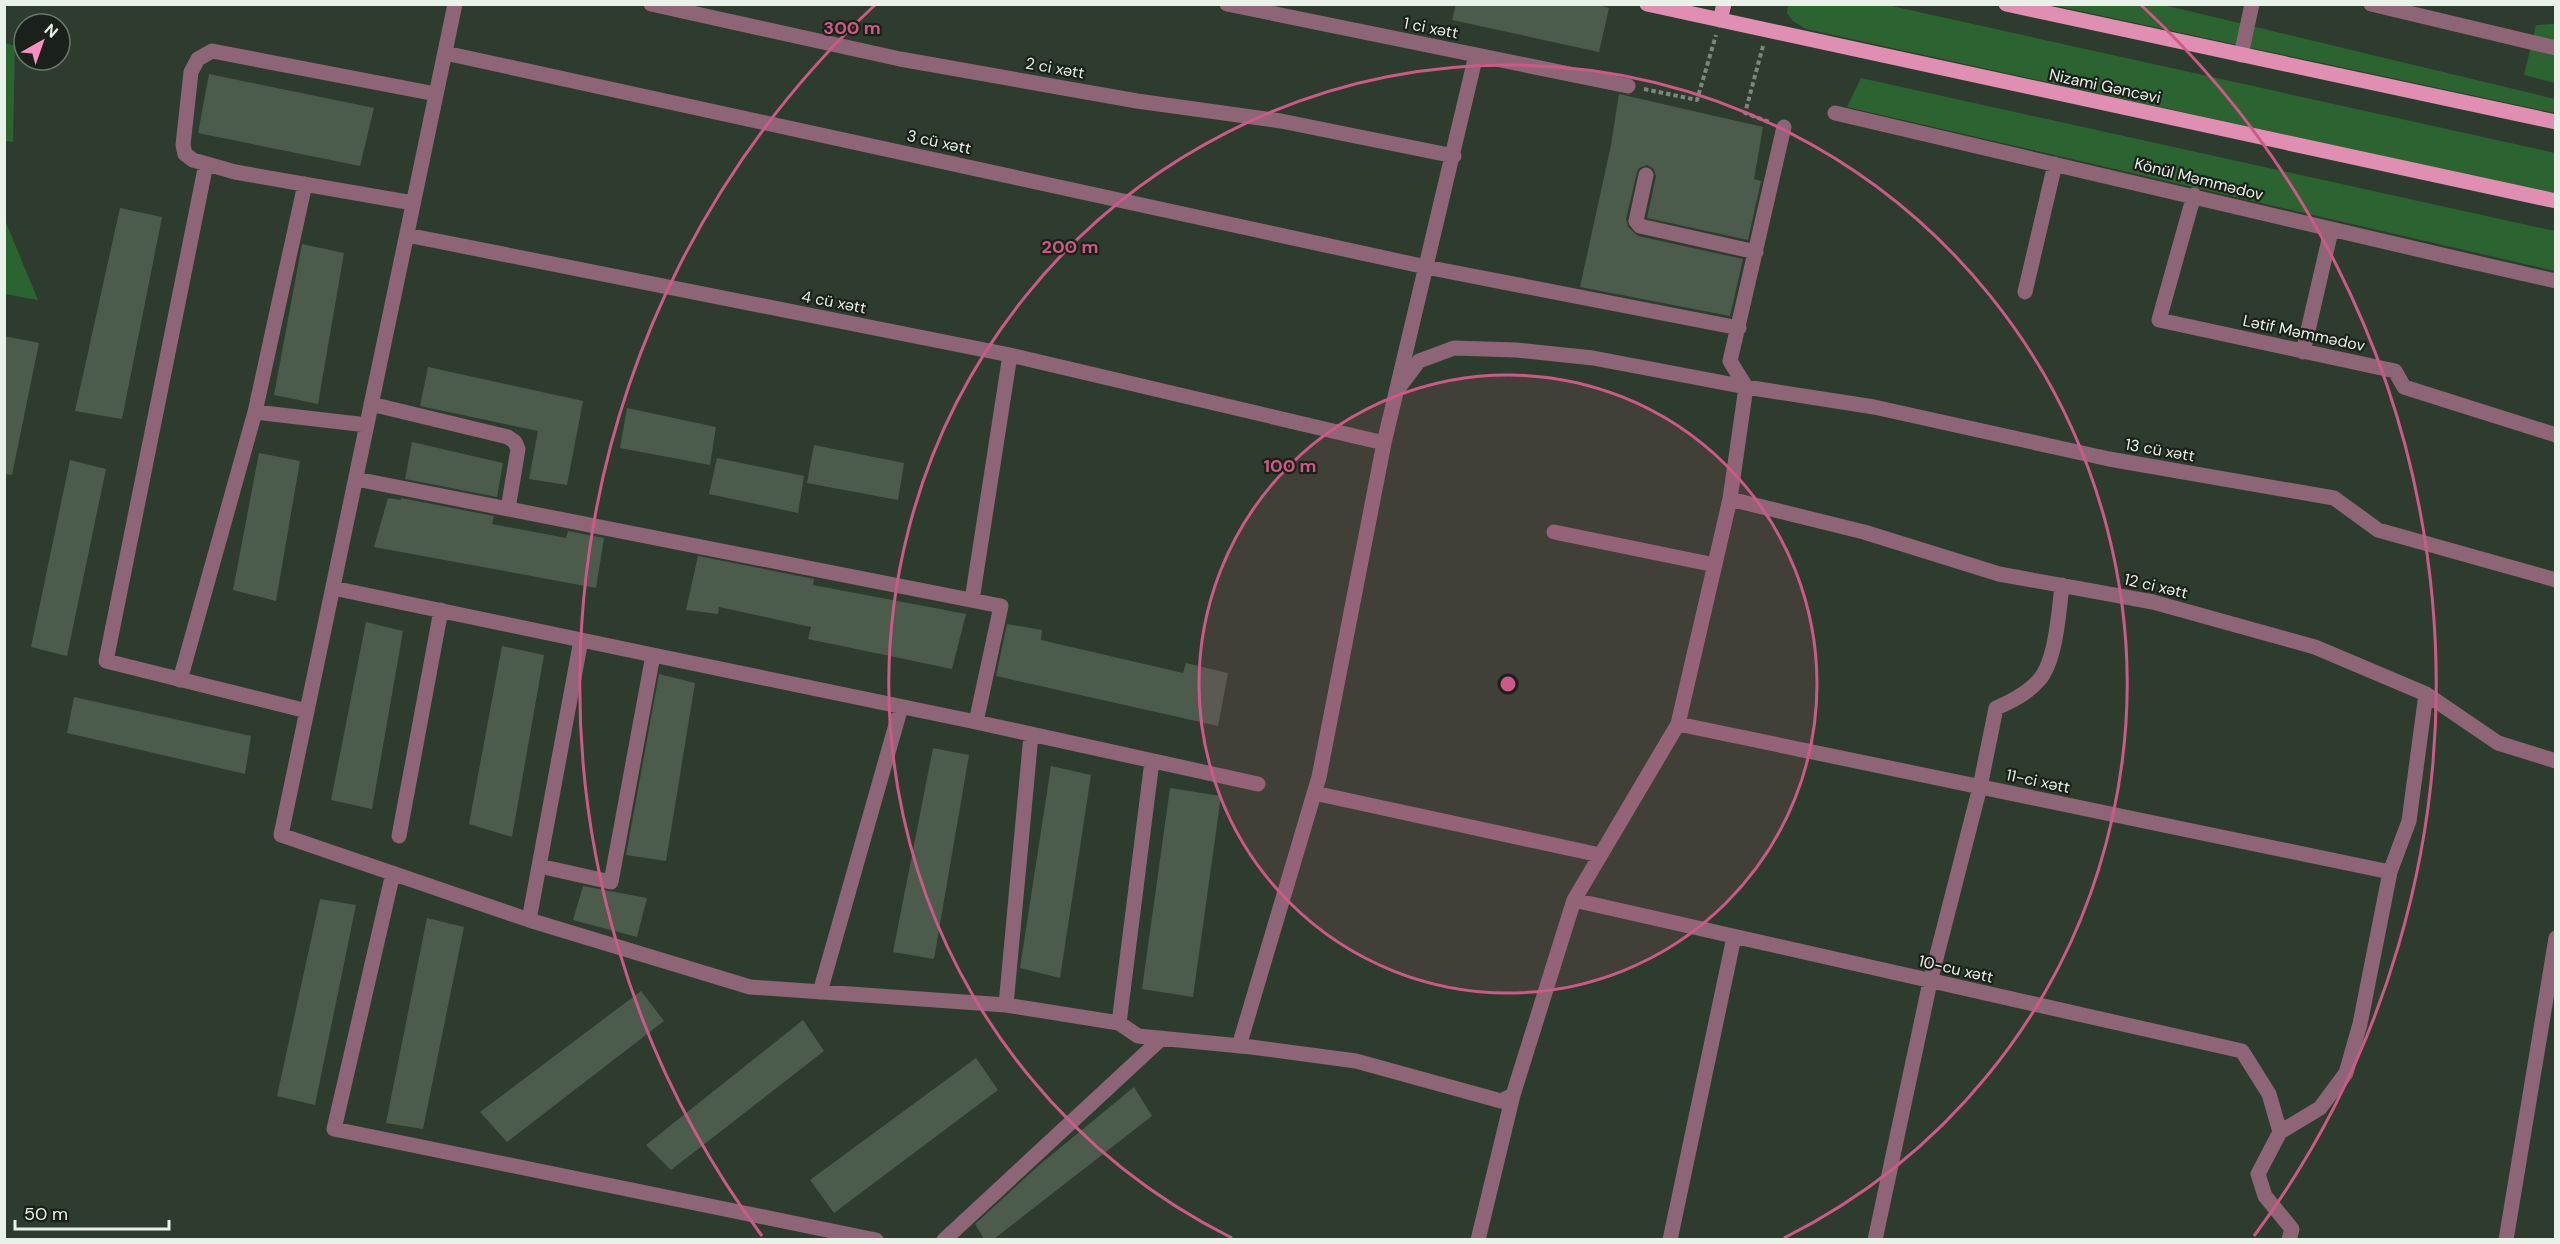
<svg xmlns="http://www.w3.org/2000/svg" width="2560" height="1244" font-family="'DM Sans',sans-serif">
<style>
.green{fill:#2b6431}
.building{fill:#4b5b4c}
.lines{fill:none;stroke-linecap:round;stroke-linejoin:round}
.path{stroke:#7b887c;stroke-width:4;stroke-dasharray:4.5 3;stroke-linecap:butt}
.minor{stroke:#8d6576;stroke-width:15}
.major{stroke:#e08fb3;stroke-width:15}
.ring{fill:none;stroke:#ce5986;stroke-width:3}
.labels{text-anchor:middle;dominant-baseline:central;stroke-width:4.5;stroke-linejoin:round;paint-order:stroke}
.street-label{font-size:16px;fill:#e9f2e9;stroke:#1a211a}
.centre{fill:#ce5986;stroke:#1a211a;stroke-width:3}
.ring-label{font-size:18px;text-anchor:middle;font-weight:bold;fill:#ce5986;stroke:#1a211a;stroke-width:4.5;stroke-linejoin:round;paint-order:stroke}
</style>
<rect width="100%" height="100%" fill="#2d3c2e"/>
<path class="green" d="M 1788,5 L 1887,5 L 2555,153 L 2555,194 L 1806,29 L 1793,21 L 1787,13 Z
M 2052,5 L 2164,5 L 2555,99 L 2555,113 Z
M 2555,24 L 2555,83 L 2524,75 L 2536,25 Z
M 5,43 L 15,46 L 13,142 L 5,141 Z
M 1861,78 L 2555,231 L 2555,271 L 1847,107 Z
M 5,220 L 38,300 L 5,294 Z"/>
<path class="building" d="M 1456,4 L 1594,4 L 1609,8 L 1599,52 L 1452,20 Z
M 209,74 L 374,108 L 360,166 L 198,133 Z
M 1619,94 L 1763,127 L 1754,179 L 1761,181 L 1748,240 L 1647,218 L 1656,176 L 1653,168 L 1647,165 L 1639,168 L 1637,172 L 1626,219 L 1628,227 L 1638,236 L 1743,259 L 1730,316 L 1580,287 L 1611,145 Z
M 120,208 L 162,217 L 122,419 L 75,411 Z
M 302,244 L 344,253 L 318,404 L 274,395 Z
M 4,336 L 39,343 L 12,475 L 4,474 Z
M 428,367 L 583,401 L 567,485 L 529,479 L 538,431 L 420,406 Z
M 627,408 L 716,427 L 710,465 L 620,448 Z
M 412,442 L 503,463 L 497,497 L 405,479 Z
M 814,445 L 904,463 L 898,500 L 807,483 Z
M 259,453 L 300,461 L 276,601 L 233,590 Z
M 717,458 L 804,476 L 798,513 L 709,494 Z
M 70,460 L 106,469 L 67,656 L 31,647 Z
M 388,498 L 401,500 L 401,498 L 494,516 L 492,524 L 566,538 L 568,531 L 604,538 L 596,588 L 374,547 Z
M 698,556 L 814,579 L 813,585 L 966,614 L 952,669 L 808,639 L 811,627 L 719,607 L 718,614 L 686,610 Z
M 366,622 L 403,631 L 372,809 L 331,800 Z
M 1007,624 L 1042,630 L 1041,640 L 1183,673 L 1186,663 L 1228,673 L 1218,726 L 996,676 Z
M 502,646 L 544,655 L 512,837 L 469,824 Z
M 659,674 L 695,683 L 666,861 L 626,855 Z
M 74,697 L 251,736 L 245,774 L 67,733 Z
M 933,748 L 969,755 L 934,959 L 893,952 Z
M 1051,766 L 1091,775 L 1060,978 L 1020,968 Z
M 1170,788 L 1221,796 L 1193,997 L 1142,989 Z
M 583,886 L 647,898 L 637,937 L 573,920 Z
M 320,899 L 356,905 L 315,1105 L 277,1096 Z
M 427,918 L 464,927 L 423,1129 L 386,1123 Z
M 641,991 L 664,1021 L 507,1142 L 480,1112 Z
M 803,1020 L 824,1051 L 671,1170 L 646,1145 Z
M 976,1058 L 998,1090 L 834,1213 L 810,1180 Z
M 1134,1087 L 1152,1116 L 994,1239 L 984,1239 L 975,1224 L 1038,1166 Z"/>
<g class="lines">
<path class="path" d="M 1763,46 L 1745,113 L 1769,122
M 1644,89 L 1697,100 L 1716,35"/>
<path class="minor" d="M 455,4 L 281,835 L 529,920 L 750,987 L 1006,1005 L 1119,1023 L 1138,1036 L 1251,1047 L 1356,1061 L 1501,1101 L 1513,1095
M 651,4 L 900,59 L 1137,101 L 1281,121 L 1454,156
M 1227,4 L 1628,86
M 2371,4 L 2556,48
M 445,53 L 1426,267 L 1739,328
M 2241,55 L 2252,4
M 1835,113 C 2075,168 2315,227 2556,281
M 206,164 L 106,661 L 307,711
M 1646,175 L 1636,221 L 1640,226 L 1756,252
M 2194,195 L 2159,320 L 2395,371 L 2404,387 L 2556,435
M 413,203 L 235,172 L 193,160 L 185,154 L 183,145 L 191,72 L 198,59 L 212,51 L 436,94
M 407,235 L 1010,355 L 972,600
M 2025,292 L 2055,164
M 2303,352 L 2331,231
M 1010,355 L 1384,443 L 1319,777 L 1239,1046
M 1397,390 L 1419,361 L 1454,348 L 1516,350 L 1593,358 L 1746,387 L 1874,407 L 2109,459 L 2334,498 L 2378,530 L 2556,580
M 371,404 L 508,437 L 515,442 L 518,449 L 508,509
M 255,412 L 367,425
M 1384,443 L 1476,55
M 356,479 L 1001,606 L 976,722 L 653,655
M 1730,499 L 1864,532 L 1999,574 L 2153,602 L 2315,647 L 2426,694 L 2498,743 L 2556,761
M 1554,532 L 1715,565
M 333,588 L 653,655 L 611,882 L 539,866
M 180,680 L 255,412 L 305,184
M 976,722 L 1258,784
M 1678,724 L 2390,872
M 1314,793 L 1600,855
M 399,836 L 441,610
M 393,873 L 334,1129 L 876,1240
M 1574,900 L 2242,1051 L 2269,1094 L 2280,1132
M 529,920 L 581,640
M 820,992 L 901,707
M 1006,1005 L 1031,735
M 1119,1023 L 1152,761
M 944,1240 L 1162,1038
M 1478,1240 L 1513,1095 L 1574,900 L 1678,724 L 1730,499 L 1746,387 L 1730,361 L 1784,127
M 1670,1240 L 1734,937
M 1875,1240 L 1930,982 L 1980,787 L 1996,708 C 2012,701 2028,693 2039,680 C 2056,661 2059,611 2062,585
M 2289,1240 L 2292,1229 L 2265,1196 L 2258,1174 L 2280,1132 L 2320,1108 L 2346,1073 L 2360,1024 L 2390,872 L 2409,821 L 2426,694
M 2506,1240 L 2556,938"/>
<path class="major" d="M 1647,4 L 2556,201
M 2006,4 L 2556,122
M 1720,20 L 1724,4"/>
</g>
<circle cx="1508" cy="684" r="309" fill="#ce5986" fill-opacity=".12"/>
<g class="ring">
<circle cx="1508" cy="684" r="309"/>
<path d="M1232 1238A619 619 0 1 1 1784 1238"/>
<path d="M762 1236A928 928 0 0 1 875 5M2141 5A928 928 0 0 1 2254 1236"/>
</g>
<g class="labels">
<g class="street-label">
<text transform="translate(1431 28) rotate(11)">1 ci xətt</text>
<text transform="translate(1055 68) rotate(10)">2 ci xətt</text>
<text transform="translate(2105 86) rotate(12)">Nizami Gəncəvi</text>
<text transform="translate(939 142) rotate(12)">3 cü xətt</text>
<text transform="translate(2199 179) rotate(14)">Könül Məmmədov</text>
<text transform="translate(834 302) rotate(11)">4 cü xətt</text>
<text transform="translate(2304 333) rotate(12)">Lətif Məmmədov</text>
<text transform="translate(2160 450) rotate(10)">13 cü xətt</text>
<text transform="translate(2156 586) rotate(13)">12 ci xətt</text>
<text transform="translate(2038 781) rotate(12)">11-ci xətt</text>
<text transform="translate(1956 969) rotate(13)">10-cu xətt</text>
</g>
</g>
<circle cx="1508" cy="684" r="9" class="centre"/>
<g class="ring-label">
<text x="852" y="34">300 m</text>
<text x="1070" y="253">200 m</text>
<text x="1290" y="472">100 m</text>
</g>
<rect width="2560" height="1244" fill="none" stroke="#e9f2e9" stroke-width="12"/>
<g transform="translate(42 42) rotate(40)"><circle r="28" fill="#1a211a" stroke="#6d756d" stroke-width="1.5"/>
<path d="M0-4.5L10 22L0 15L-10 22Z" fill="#fc8fc2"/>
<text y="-9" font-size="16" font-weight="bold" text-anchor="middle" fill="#e9f2e9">N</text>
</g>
<path d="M15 1220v9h154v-9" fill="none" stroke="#e9f2e9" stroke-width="3"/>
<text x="24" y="1220" font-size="18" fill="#e9f2e9" stroke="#1a211a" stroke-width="4.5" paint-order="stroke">50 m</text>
</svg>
